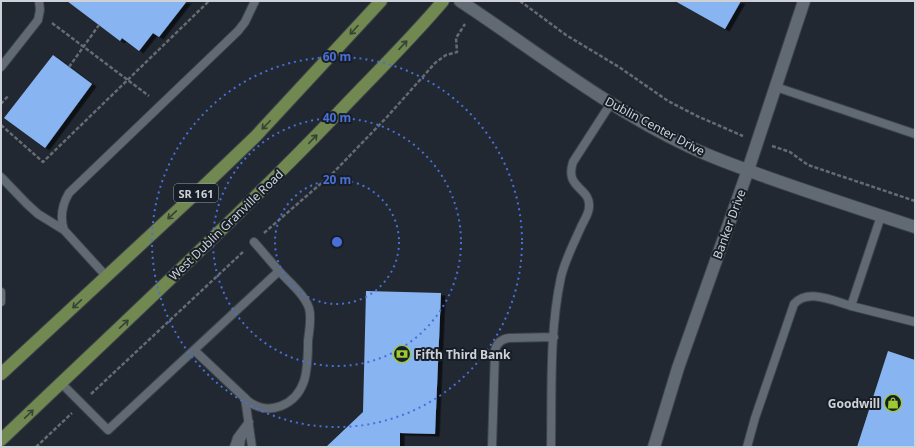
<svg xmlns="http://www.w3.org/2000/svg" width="916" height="448" font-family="'Noto Sans',sans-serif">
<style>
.building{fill:#88b5f2;filter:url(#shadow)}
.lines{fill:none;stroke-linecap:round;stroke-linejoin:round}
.lane-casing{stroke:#3e434a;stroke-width:10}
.street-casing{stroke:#3e434a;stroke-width:14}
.primary-casing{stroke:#3e434a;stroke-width:14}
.path{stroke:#666b73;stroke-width:2.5;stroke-dasharray:4 2;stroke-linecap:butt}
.lane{stroke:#616973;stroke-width:8}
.street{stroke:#616973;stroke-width:12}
.primary{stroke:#718951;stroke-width:12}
.oneway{stroke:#374336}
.ring{fill:none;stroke:#496fd8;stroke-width:2;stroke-dasharray:2 4}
.labels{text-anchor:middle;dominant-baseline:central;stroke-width:4;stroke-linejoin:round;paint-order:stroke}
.shield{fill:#181e27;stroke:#979ca3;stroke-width:1}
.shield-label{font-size:11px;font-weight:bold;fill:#ced2d8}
.street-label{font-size:12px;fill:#ced2d8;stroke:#181e27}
.poi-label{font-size:12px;font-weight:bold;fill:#ced2d8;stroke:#181e27;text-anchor:start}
.centre{fill:#496fd8;stroke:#181e27;stroke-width:2}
.ring-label{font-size:12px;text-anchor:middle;font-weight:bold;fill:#496fd8;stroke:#181e27;stroke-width:4;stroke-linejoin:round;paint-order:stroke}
</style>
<defs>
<filter id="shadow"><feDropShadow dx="4.5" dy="2.5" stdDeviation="0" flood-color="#0009"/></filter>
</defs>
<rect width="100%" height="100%" fill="#212831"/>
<path class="building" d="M 67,1 L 187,1 L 159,37 L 153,33 L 139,51 L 122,38 L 120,41 Z
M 675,1 L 741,1 L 725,29 Z
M 53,55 L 92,84 L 45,148 L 4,118 Z
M 366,291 L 441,293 L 435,434 L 400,433 L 400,447 L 326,447 L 363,412 Z
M 888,351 L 915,360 L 915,447 L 857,447 Z"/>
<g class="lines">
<defs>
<path id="lane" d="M 1,67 L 38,20 L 40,10 L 39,1
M 776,87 L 915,134
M 1,177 L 27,204 L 38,214 L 64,230 L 106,276
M 64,230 C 60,218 62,205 69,193 L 238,31 L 245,22 L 255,1
M 1,292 L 1,302
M 851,306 L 915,322
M 194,350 L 248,401 C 269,417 296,405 304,381 C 308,368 308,354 308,341 C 309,331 312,318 309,308 C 304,294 290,283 280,272 C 271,262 263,252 254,242
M 61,383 L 108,430 L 279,271
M 245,398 L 252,447
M 234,447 L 237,438 L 249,422
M 240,447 L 241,439 L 244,434
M 492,447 L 495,350 C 497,343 501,339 509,338 L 554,337
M 551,447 C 552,391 549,333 561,277 C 565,260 574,243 581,227 C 584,220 589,214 589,207 C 591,187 564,189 573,162 L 611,103
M 747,447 L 755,418 L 794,304 C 808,288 834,301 851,306 L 881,216"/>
<path id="street" d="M 460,1 C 536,51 607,108 690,147 C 715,159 742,168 769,178 C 817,195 866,211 915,227
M 654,447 L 678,368 L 748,170 L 804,1"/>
<path id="primary" d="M 1,374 L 207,183 L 256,136 L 381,1
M 1,440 C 114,332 229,226 338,113 C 373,76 410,40 443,1"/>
</defs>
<use href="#lane" class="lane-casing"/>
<use href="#street" class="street-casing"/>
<use href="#primary" class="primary-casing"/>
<path class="path" d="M 520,1 L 566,35 L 619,67 L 668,101 L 697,116 L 743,136
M 52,23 L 149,96
M 69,67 L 99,25
M 1,104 L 8,96
M 1,125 L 43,162 L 209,1
M 772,146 L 790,152 L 808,165 L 915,201
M 264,233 L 333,173 L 387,117 L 435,63 L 446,55 L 457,52 L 456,38 L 465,24
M 91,394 L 244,251
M 36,447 L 72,413"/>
<use href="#lane" class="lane"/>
<use href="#street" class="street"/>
<use href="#primary" class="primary"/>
</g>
<defs><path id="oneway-shaft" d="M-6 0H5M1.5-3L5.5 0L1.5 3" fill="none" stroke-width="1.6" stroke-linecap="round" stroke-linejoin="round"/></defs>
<g class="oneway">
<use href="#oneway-shaft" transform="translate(354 30) rotate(132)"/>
<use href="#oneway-shaft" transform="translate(403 45) rotate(-47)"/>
<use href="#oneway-shaft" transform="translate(266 125) rotate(134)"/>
<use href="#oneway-shaft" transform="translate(313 139) rotate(-46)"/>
<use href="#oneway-shaft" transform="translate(172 215) rotate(137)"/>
<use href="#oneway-shaft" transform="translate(77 304) rotate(137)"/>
<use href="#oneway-shaft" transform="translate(124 324) rotate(-43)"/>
<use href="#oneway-shaft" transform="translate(29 414) rotate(-44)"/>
</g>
<g class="ring">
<circle cx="337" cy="242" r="62"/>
<circle cx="337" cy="242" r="124"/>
<circle cx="337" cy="242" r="185"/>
</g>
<defs>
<symbol id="bank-ring" viewBox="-11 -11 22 22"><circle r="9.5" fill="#181e27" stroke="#9cca32" stroke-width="1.5"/><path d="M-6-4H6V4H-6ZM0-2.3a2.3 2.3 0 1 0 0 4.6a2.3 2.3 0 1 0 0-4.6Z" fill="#9cca32"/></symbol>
<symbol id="shop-ring" viewBox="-11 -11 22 22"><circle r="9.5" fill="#181e27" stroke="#9cca32" stroke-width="1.5"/><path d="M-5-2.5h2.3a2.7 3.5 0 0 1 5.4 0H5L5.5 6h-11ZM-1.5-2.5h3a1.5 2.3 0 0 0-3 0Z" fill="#9cca32"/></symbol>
</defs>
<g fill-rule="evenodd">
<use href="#bank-ring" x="392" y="344" width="20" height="20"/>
<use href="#shop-ring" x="883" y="393" width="20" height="20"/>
</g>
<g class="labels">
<rect class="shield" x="174" y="184" width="44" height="18" rx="3"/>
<g class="shield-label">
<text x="196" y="193">SR 161</text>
</g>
<g class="street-label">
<text transform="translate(655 126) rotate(28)">Dublin Center Drive</text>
<text transform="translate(729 224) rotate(-70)">Banker Drive</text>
<text transform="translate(226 225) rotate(-44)">West Dublin Granville Road</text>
</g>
<g class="poi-label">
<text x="415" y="354">Fifth Third Bank</text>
<text x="880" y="403" text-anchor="end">Goodwill</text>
</g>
</g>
<circle cx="337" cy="242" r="6" class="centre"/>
<g class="ring-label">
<text x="337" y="61">60 m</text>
<text x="337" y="122">40 m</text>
<text x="337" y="184">20 m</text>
</g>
<rect width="916" height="448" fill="none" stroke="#ced2d8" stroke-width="4"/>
</svg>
